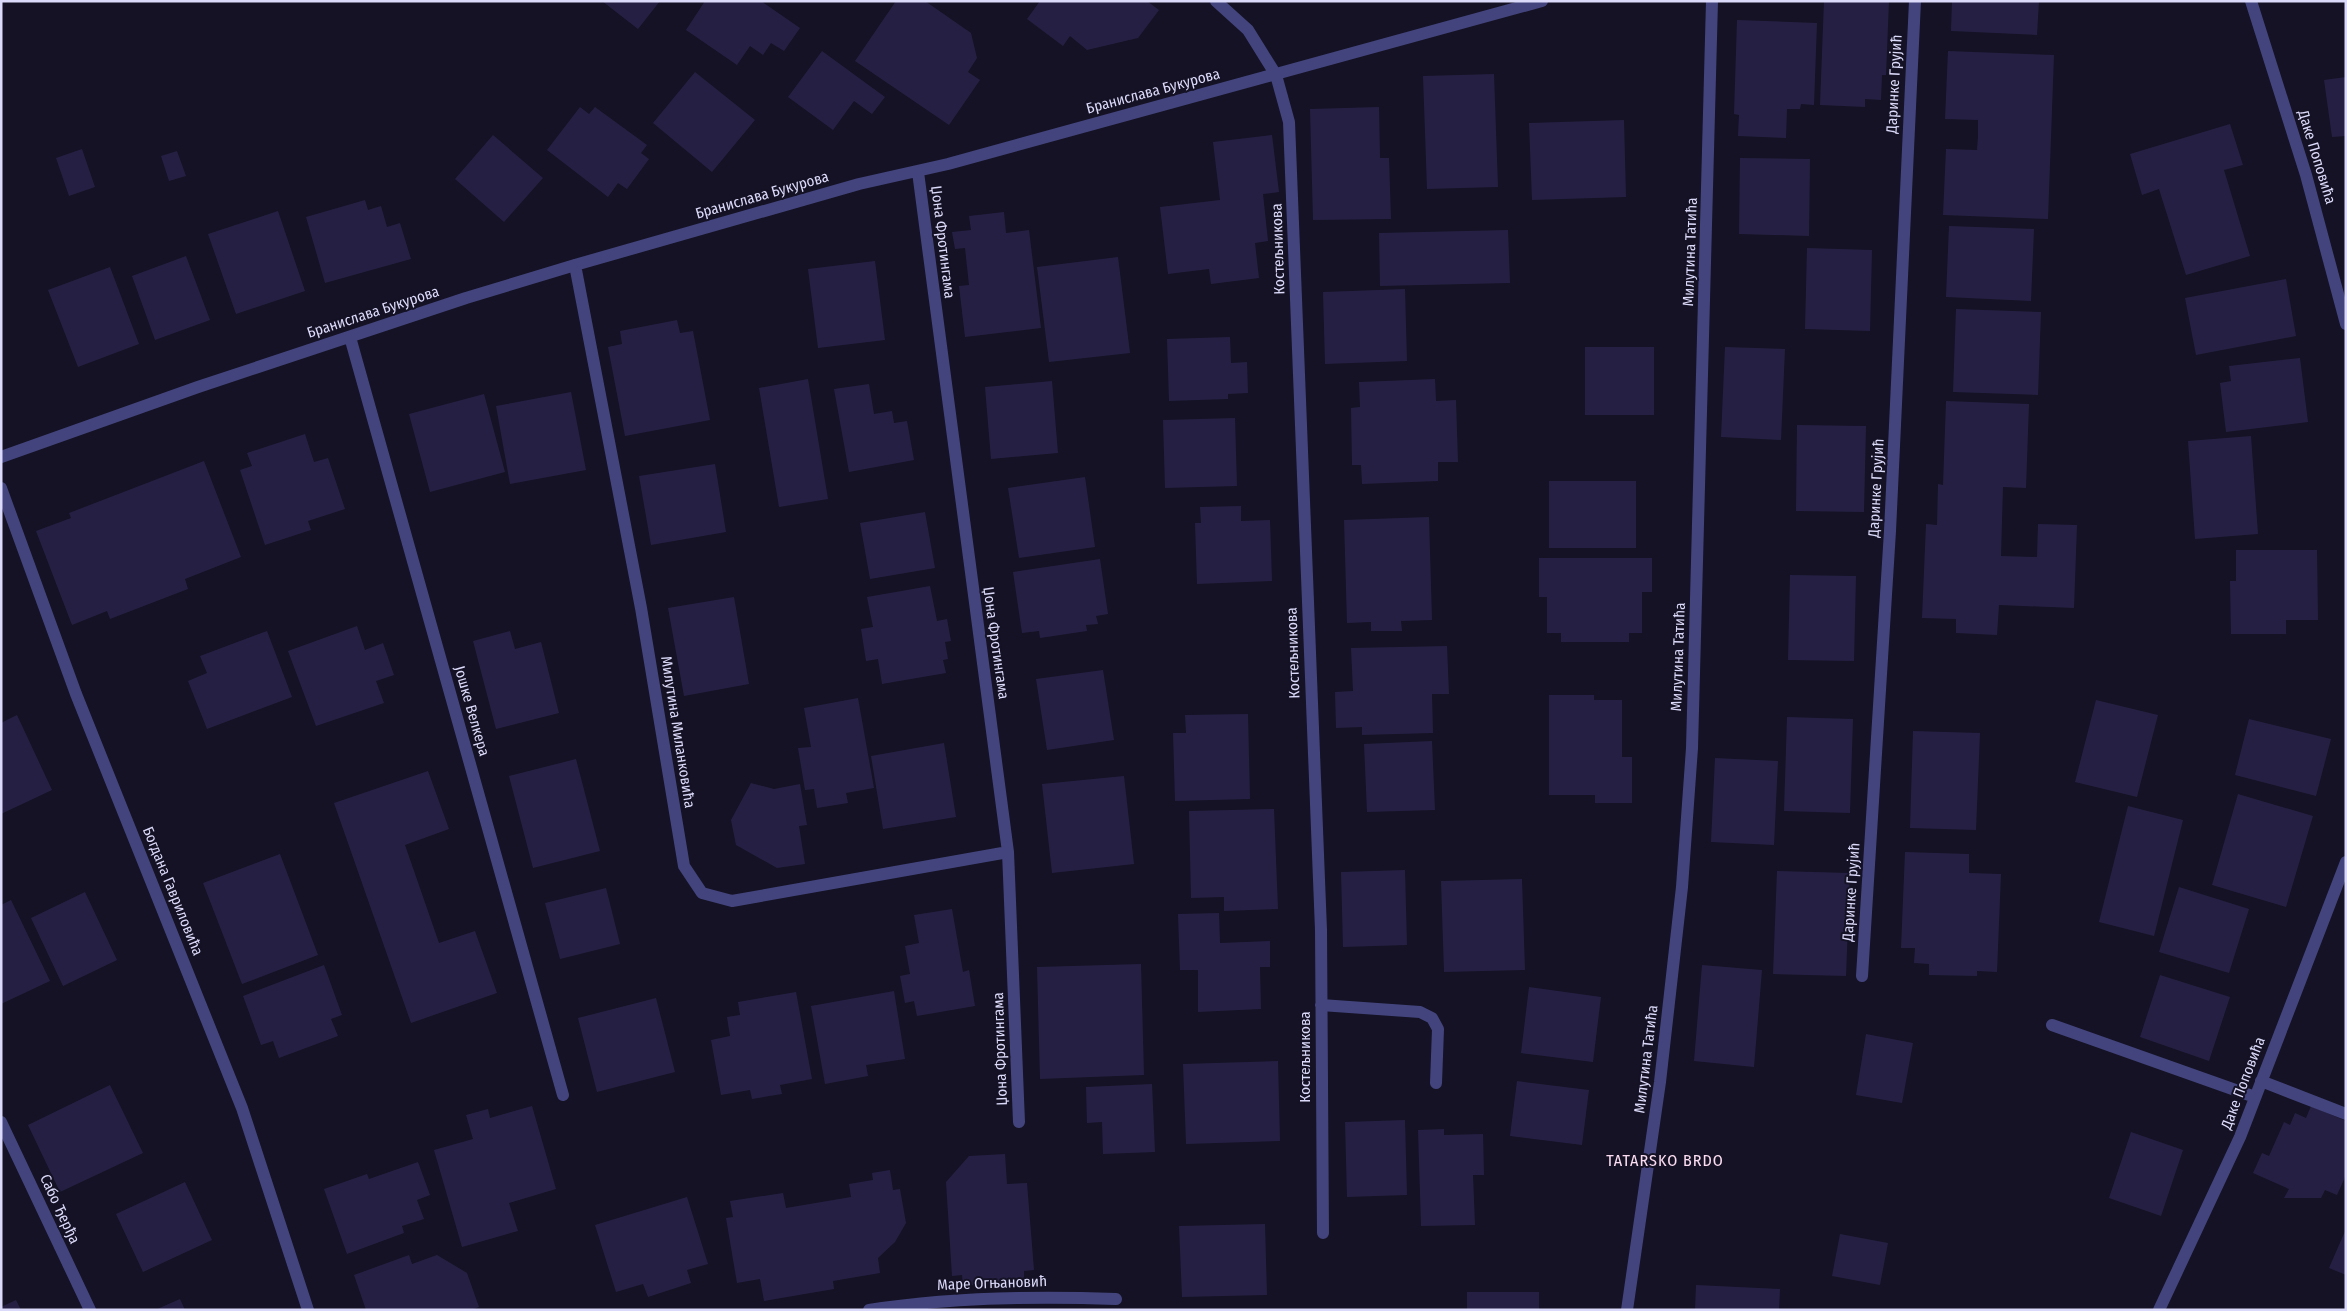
<svg xmlns="http://www.w3.org/2000/svg" width="2347" height="1311" font-family="'Fira Sans Condensed',sans-serif">
<style>
.building{fill:#252043}
.lines{fill:none;stroke-linecap:round;stroke-linejoin:round}
.minor{stroke:#43447d;stroke-width:12}
.labels{text-anchor:middle;dominant-baseline:central;stroke-width:4;stroke-linejoin:round;paint-order:stroke}
.street-label{font-size:15px;fill:#dcdafa;stroke:#141224}
.neighbourhood-label{font-size:16px;letter-spacing:1px;fill:#fbdcf1;stroke:#141224}
</style>
<rect width="100%" height="100%" fill="#141224"/>
<path class="building" d="M 602,1 L 660,1 L 638,29 Z
M 705,1 L 761,1 L 800,28 L 784,51 L 771,43 L 763,55 L 750,46 L 737,65 L 686,30 Z
M 896,1 L 925,1 L 971,33 L 977,58 L 968,72 L 980,80 L 949,125 L 855,61 Z
M 1040,1 L 1147,1 L 1159,10 L 1138,38 L 1087,50 L 1070,36 L 1063,46 L 1027,19 Z
M 1824,1 L 1889,1 L 1886,75 L 1882,75 L 1881,100 L 1865,99 L 1865,107 L 1820,105 Z
M 1952,1 L 2039,1 L 2037,35 L 1951,31 Z
M 1737,20 L 1817,23 L 1814,105 L 1801,104 L 1800,109 L 1787,109 L 1786,138 L 1738,136 L 1739,115 L 1734,114 Z
M 822,51 L 885,97 L 872,114 L 854,101 L 833,130 L 788,97 Z
M 1948,51 L 2054,55 L 2048,219 L 1943,215 L 1946,149 L 1977,150 L 1978,136 L 1978,120 L 1945,119 Z
M 695,72 L 755,120 L 712,172 L 653,123 Z
M 1494,74 L 1498,187 L 1427,189 L 1423,76 Z
M 2346,77 L 2346,136 L 2332,137 L 2324,80 Z
M 580,107 L 589,114 L 595,107 L 647,145 L 641,153 L 649,159 L 627,189 L 618,183 L 608,197 L 547,150 Z
M 1379,107 L 1380,158 L 1389,158 L 1391,219 L 1313,220 L 1310,109 Z
M 1624,120 L 1626,197 L 1532,200 L 1529,123 Z
M 2230,124 L 2243,165 L 2224,170 L 2250,256 L 2186,275 L 2159,189 L 2142,195 L 2130,154 Z
M 493,135 L 543,178 L 504,222 L 455,179 Z
M 1272,135 L 1279,192 L 1263,194 L 1268,241 L 1255,243 L 1259,278 L 1211,284 L 1209,269 L 1168,274 L 1160,207 L 1220,200 L 1213,142 Z
M 82,149 L 95,187 L 69,196 L 56,158 Z
M 177,151 L 186,176 L 169,181 L 161,156 Z
M 1740,158 L 1810,159 L 1809,236 L 1739,234 Z
M 365,200 L 368,210 L 381,206 L 387,227 L 400,223 L 411,259 L 325,283 L 306,217 Z
M 278,211 L 305,291 L 236,314 L 208,234 Z
M 1004,212 L 1006,233 L 1029,230 L 1041,328 L 965,337 L 959,286 L 969,285 L 965,248 L 955,249 L 952,232 L 971,230 L 969,216 Z
M 1949,226 L 2034,229 L 2031,301 L 1946,297 Z
M 1508,230 L 1510,283 L 1380,286 L 1379,233 Z
M 1807,248 L 1872,250 L 1870,331 L 1805,329 Z
M 186,256 L 210,320 L 155,340 L 132,276 Z
M 1118,257 L 1130,353 L 1049,362 L 1037,267 Z
M 875,261 L 885,340 L 818,348 L 808,269 Z
M 110,267 L 139,344 L 78,367 L 48,290 Z
M 2286,279 L 2296,336 L 2196,355 L 2185,298 Z
M 1405,289 L 1407,361 L 1325,364 L 1323,292 Z
M 1956,309 L 2041,312 L 2038,395 L 1953,392 Z
M 677,320 L 680,333 L 693,331 L 710,420 L 625,436 L 608,347 L 622,344 L 620,331 Z
M 1230,337 L 1231,363 L 1247,362 L 1248,393 L 1228,394 L 1228,399 L 1169,401 L 1167,339 Z
M 1585,347 L 1654,347 L 1654,415 L 1585,415 Z
M 1725,347 L 1785,349 L 1781,440 L 1721,437 Z
M 2300,358 L 2308,422 L 2226,432 L 2220,383 L 2231,381 L 2229,366 Z
M 808,379 L 828,499 L 779,507 L 759,388 Z
M 1435,379 L 1436,401 L 1456,400 L 1458,462 L 1438,462 L 1438,481 L 1362,484 L 1361,465 L 1352,465 L 1351,408 L 1360,407 L 1359,382 Z
M 1052,381 L 1058,453 L 991,459 L 985,387 Z
M 869,384 L 874,414 L 892,411 L 894,423 L 907,421 L 914,460 L 849,472 L 834,389 Z
M 571,392 L 586,470 L 510,484 L 496,406 Z
M 484,394 L 505,472 L 430,492 L 409,414 Z
M 1946,401 L 2029,404 L 2026,488 L 2003,487 L 2001,556 L 2037,557 L 2038,524 L 2077,525 L 2074,608 L 1999,605 L 1997,635 L 1956,633 L 1956,619 L 1922,618 L 1926,524 L 1937,525 L 1938,484 L 1943,485 Z
M 1235,418 L 1237,486 L 1165,488 L 1163,420 Z
M 1797,425 L 1866,426 L 1864,512 L 1796,511 Z
M 305,434 L 314,462 L 328,458 L 345,509 L 308,521 L 311,530 L 265,545 L 240,470 L 252,466 L 247,453 Z
M 2251,436 L 2258,534 L 2195,539 L 2188,441 Z
M 204,461 L 241,557 L 185,579 L 188,589 L 110,619 L 107,611 L 72,625 L 36,531 L 71,518 L 69,513 Z
M 715,464 L 726,532 L 651,545 L 639,476 Z
M 1085,477 L 1095,547 L 1019,558 L 1008,488 Z
M 1549,481 L 1636,481 L 1636,548 L 1549,548 Z
M 1241,506 L 1241,521 L 1270,520 L 1272,581 L 1197,584 L 1195,523 L 1201,523 L 1200,507 Z
M 925,512 L 935,568 L 870,579 L 860,523 Z
M 1429,517 L 1432,620 L 1401,621 L 1402,631 L 1371,631 L 1371,622 L 1347,623 L 1344,520 Z
M 2236,550 L 2317,550 L 2318,620 L 2286,620 L 2286,634 L 2231,634 L 2230,581 L 2236,581 Z
M 1539,558 L 1652,558 L 1652,592 L 1642,592 L 1642,633 L 1629,633 L 1629,642 L 1561,642 L 1561,633 L 1547,633 L 1547,597 L 1539,597 Z
M 1100,559 L 1108,614 L 1096,616 L 1098,624 L 1086,625 L 1087,631 L 1040,638 L 1039,631 L 1022,633 L 1013,572 Z
M 1790,575 L 1856,576 L 1854,661 L 1788,660 Z
M 930,586 L 937,621 L 947,619 L 951,641 L 945,642 L 948,659 L 943,660 L 946,673 L 882,684 L 878,659 L 866,661 L 861,629 L 873,627 L 867,597 Z
M 734,597 L 749,684 L 684,696 L 668,608 Z
M 357,626 L 365,650 L 383,643 L 394,675 L 376,681 L 384,703 L 316,726 L 288,651 Z
M 267,631 L 292,697 L 207,729 L 188,681 L 207,673 L 200,656 Z
M 510,631 L 515,649 L 541,642 L 559,713 L 496,729 L 473,641 Z
M 1447,646 L 1449,694 L 1432,694 L 1433,733 L 1362,735 L 1362,727 L 1336,728 L 1335,692 L 1353,691 L 1351,648 Z
M 1103,670 L 1114,740 L 1047,750 L 1036,679 Z
M 1549,695 L 1594,695 L 1594,700 L 1622,700 L 1622,757 L 1632,757 L 1632,803 L 1595,803 L 1595,795 L 1549,795 Z
M 858,698 L 874,788 L 846,793 L 848,803 L 817,808 L 814,789 L 805,790 L 798,748 L 811,747 L 804,708 Z
M 2096,700 L 2158,715 L 2137,797 L 2075,782 Z
M 1248,714 L 1250,799 L 1175,801 L 1173,733 L 1186,733 L 1185,715 Z
M 17,715 L 52,790 L 1,814 L 1,723 Z
M 1787,717 L 1853,719 L 1850,813 L 1784,811 Z
M 2249,719 L 2331,739 L 2316,796 L 2235,775 Z
M 1913,731 L 1980,733 L 1976,830 L 1910,828 Z
M 1432,741 L 1435,810 L 1367,812 L 1364,744 Z
M 944,743 L 956,817 L 883,829 L 871,756 Z
M 1715,758 L 1778,761 L 1774,845 L 1711,842 Z
M 576,759 L 600,851 L 533,868 L 509,776 Z
M 428,771 L 449,829 L 405,845 L 439,943 L 475,931 L 497,993 L 411,1023 L 334,803 Z
M 1124,776 L 1134,864 L 1052,873 L 1042,784 Z
M 751,783 L 774,789 L 800,784 L 807,825 L 799,826 L 805,864 L 777,868 L 736,845 L 731,820 Z
M 2238,794 L 2313,816 L 2286,907 L 2212,885 Z
M 2128,806 L 2183,820 L 2154,936 L 2099,922 Z
M 1274,809 L 1278,909 L 1224,911 L 1224,897 L 1191,898 L 1189,811 Z
M 1905,852 L 1969,854 L 1969,873 L 2001,874 L 1997,972 L 1977,971 L 1977,976 L 1929,975 L 1929,964 L 1914,963 L 1915,948 L 1901,948 Z
M 280,854 L 318,955 L 242,984 L 203,883 Z
M 1405,870 L 1407,945 L 1343,947 L 1341,872 Z
M 1777,871 L 1850,873 L 1846,976 L 1773,974 Z
M 1522,879 L 1525,970 L 1444,972 L 1441,881 Z
M 2179,887 L 2249,909 L 2229,973 L 2159,952 Z
M 606,888 L 620,944 L 560,959 L 545,903 Z
M 85,892 L 117,960 L 63,986 L 31,918 Z
M 11,900 L 50,981 L 1,1004 L 1,905 Z
M 952,909 L 963,972 L 969,970 L 975,1006 L 917,1016 L 914,1001 L 905,1003 L 900,976 L 910,974 L 905,946 L 919,943 L 914,915 Z
M 1219,913 L 1220,943 L 1270,941 L 1270,967 L 1260,967 L 1261,1009 L 1198,1012 L 1198,970 L 1180,970 L 1178,914 Z
M 1141,964 L 1144,1075 L 1040,1079 L 1037,967 Z
M 324,965 L 342,1015 L 331,1019 L 338,1036 L 279,1058 L 273,1041 L 261,1045 L 243,996 Z
M 1702,965 L 1762,970 L 1754,1067 L 1694,1061 Z
M 2160,975 L 2230,997 L 2209,1061 L 2140,1037 Z
M 1529,987 L 1601,997 L 1593,1062 L 1521,1053 Z
M 894,991 L 905,1059 L 866,1065 L 868,1076 L 825,1084 L 811,1006 Z
M 796,992 L 812,1079 L 780,1085 L 782,1094 L 752,1099 L 750,1090 L 721,1095 L 711,1040 L 730,1036 L 727,1017 L 740,1015 L 738,1002 Z
M 656,998 L 675,1072 L 597,1092 L 578,1018 Z
M 1866,1034 L 1913,1043 L 1902,1103 L 1856,1095 Z
M 1278,1061 L 1280,1141 L 1186,1144 L 1183,1064 Z
M 1517,1081 L 1589,1090 L 1582,1145 L 1510,1136 Z
M 1152,1084 L 1155,1152 L 1103,1154 L 1102,1122 L 1087,1123 L 1086,1087 Z
M 110,1085 L 143,1153 L 60,1192 L 28,1125 Z
M 532,1106 L 556,1189 L 509,1203 L 518,1231 L 462,1247 L 434,1150 L 473,1139 L 466,1115 L 488,1109 L 490,1118 Z
M 2311,1106 L 2346,1121 L 2346,1175 L 2337,1195 L 2325,1190 L 2321,1198 L 2284,1198 L 2289,1189 L 2253,1173 L 2262,1153 L 2269,1156 L 2284,1122 L 2290,1125 L 2295,1113 L 2306,1118 Z
M 1405,1120 L 1407,1195 L 1347,1197 L 1345,1122 Z
M 1444,1129 L 1444,1135 L 1483,1134 L 1484,1175 L 1473,1175 L 1475,1225 L 1421,1226 L 1418,1130 Z
M 2131,1132 L 2183,1150 L 2161,1216 L 2109,1198 Z
M 1005,1154 L 1007,1184 L 1027,1183 L 1034,1270 L 1024,1271 L 1024,1281 L 963,1286 L 962,1275 L 952,1276 L 946,1182 L 969,1156 Z
M 418,1162 L 430,1195 L 417,1200 L 424,1219 L 402,1226 L 404,1233 L 347,1254 L 324,1189 L 367,1174 L 369,1179 Z
M 890,1170 L 893,1190 L 900,1189 L 906,1223 L 895,1242 L 878,1258 L 880,1273 L 833,1281 L 834,1289 L 764,1301 L 760,1279 L 737,1283 L 726,1218 L 733,1217 L 730,1201 L 783,1193 L 786,1208 L 851,1197 L 849,1184 L 873,1180 L 872,1173 Z
M 185,1182 L 212,1240 L 143,1272 L 116,1214 Z
M 687,1197 L 708,1264 L 687,1270 L 691,1283 L 648,1297 L 643,1284 L 616,1292 L 595,1225 Z
M 1265,1224 L 1267,1295 L 1182,1297 L 1179,1226 Z
M 2346,1229 L 2346,1275 L 2329,1268 Z
M 1840,1234 L 1888,1243 L 1880,1285 L 1832,1276 Z
M 409,1255 L 412,1264 L 437,1255 L 467,1273 L 479,1307 L 471,1310 L 366,1310 L 354,1275 Z
M 1696,1285 L 1780,1289 L 1779,1310 L 1695,1310 Z
M 1467,1292 L 1539,1292 L 1539,1310 L 1467,1310 Z
M 180,1299 L 185,1310 L 155,1310 Z
M 16,1300 L 21,1310 L 1,1310 L 1,1307 Z"/>
<g class="lines">
<path class="minor" d="M 1216,1 L 1248,30 L 1276,75 L 1289,122 L 1321,930 L 1323,1233
M 2251,1 L 2306,175 L 2346,324
M 918,172 L 1008,852 L 1019,1122
M 575,265 L 641,608 L 684,866 L 702,893 L 732,901 L 1008,852
M 350,337 L 563,1095
M 1,457 L 198,387 L 466,298 L 575,265 L 859,184 L 948,164 L 1542,1
M 1,488 L 76,694 L 242,1108 L 308,1310
M 1862,976 L 1890,531 L 1915,1
M 1321,1005 L 1420,1012 L 1432,1018 L 1438,1029 L 1436,1083
M 2052,1025 L 2255,1097
M 2261,1081 L 2346,1114
M 1,1122 L 90,1310
M 869,1310 C 951,1297 1033,1296 1116,1299
M 1627,1310 L 1660,1082 L 1682,887 L 1692,748 L 1712,1
M 2159,1310 L 2240,1137 L 2346,862"/>
</g>
<g class="labels">
<g class="street-label">
<text transform="translate(1894 84) rotate(-87)">Даринке Грујић</text>
<text transform="translate(1153 91) rotate(-15)">Бранислава Букурова</text>
<text transform="translate(2317 157) rotate(73)">Даке Поповића</text>
<text transform="translate(762 195) rotate(-16)">Бранислава Букурова</text>
<text transform="translate(943 242) rotate(83)">Џона Фротингама</text>
<text transform="translate(1278 249) rotate(-92)">Костељникова</text>
<text transform="translate(1690 252) rotate(-88)">Милутина Татића</text>
<text transform="translate(373 312) rotate(-18)">Бранислава Букурова</text>
<text transform="translate(1876 488) rotate(-87)">Даринке Грујић</text>
<text transform="translate(996 643) rotate(82)">Џона Фротингама</text>
<text transform="translate(1293 653) rotate(-92)">Костељникова</text>
<text transform="translate(1678 657) rotate(-88)">Милутина Татића</text>
<text transform="translate(472 711) rotate(74)">Јошке Велкера</text>
<text transform="translate(678 732) rotate(81)">Милутина Миланковића</text>
<text transform="translate(173 891) rotate(68)">Богдана Гавриловића</text>
<text transform="translate(1851 892) rotate(-86)">Даринке Грујић</text>
<text transform="translate(1000 1049) rotate(-92)">Џона Фротингама</text>
<text transform="translate(1305 1057) rotate(-90)">Костељникова</text>
<text transform="translate(1646 1059) rotate(-83)">Милутина Татића</text>
<text transform="translate(2243 1083) rotate(-69)">Даке Поповића</text>
<text transform="translate(60 1209) rotate(65)">Сабо Ђерђа</text>
<text transform="translate(992 1283) rotate(-2)">Маре Огњановић</text>
</g>
<g class="neighbourhood-label">
<text x="1665" y="1160">TATARSKO BRDO</text>
</g>
</g>
<rect width="2347" height="1311" fill="none" stroke="#dcdafa" stroke-width="5"/>
</svg>
